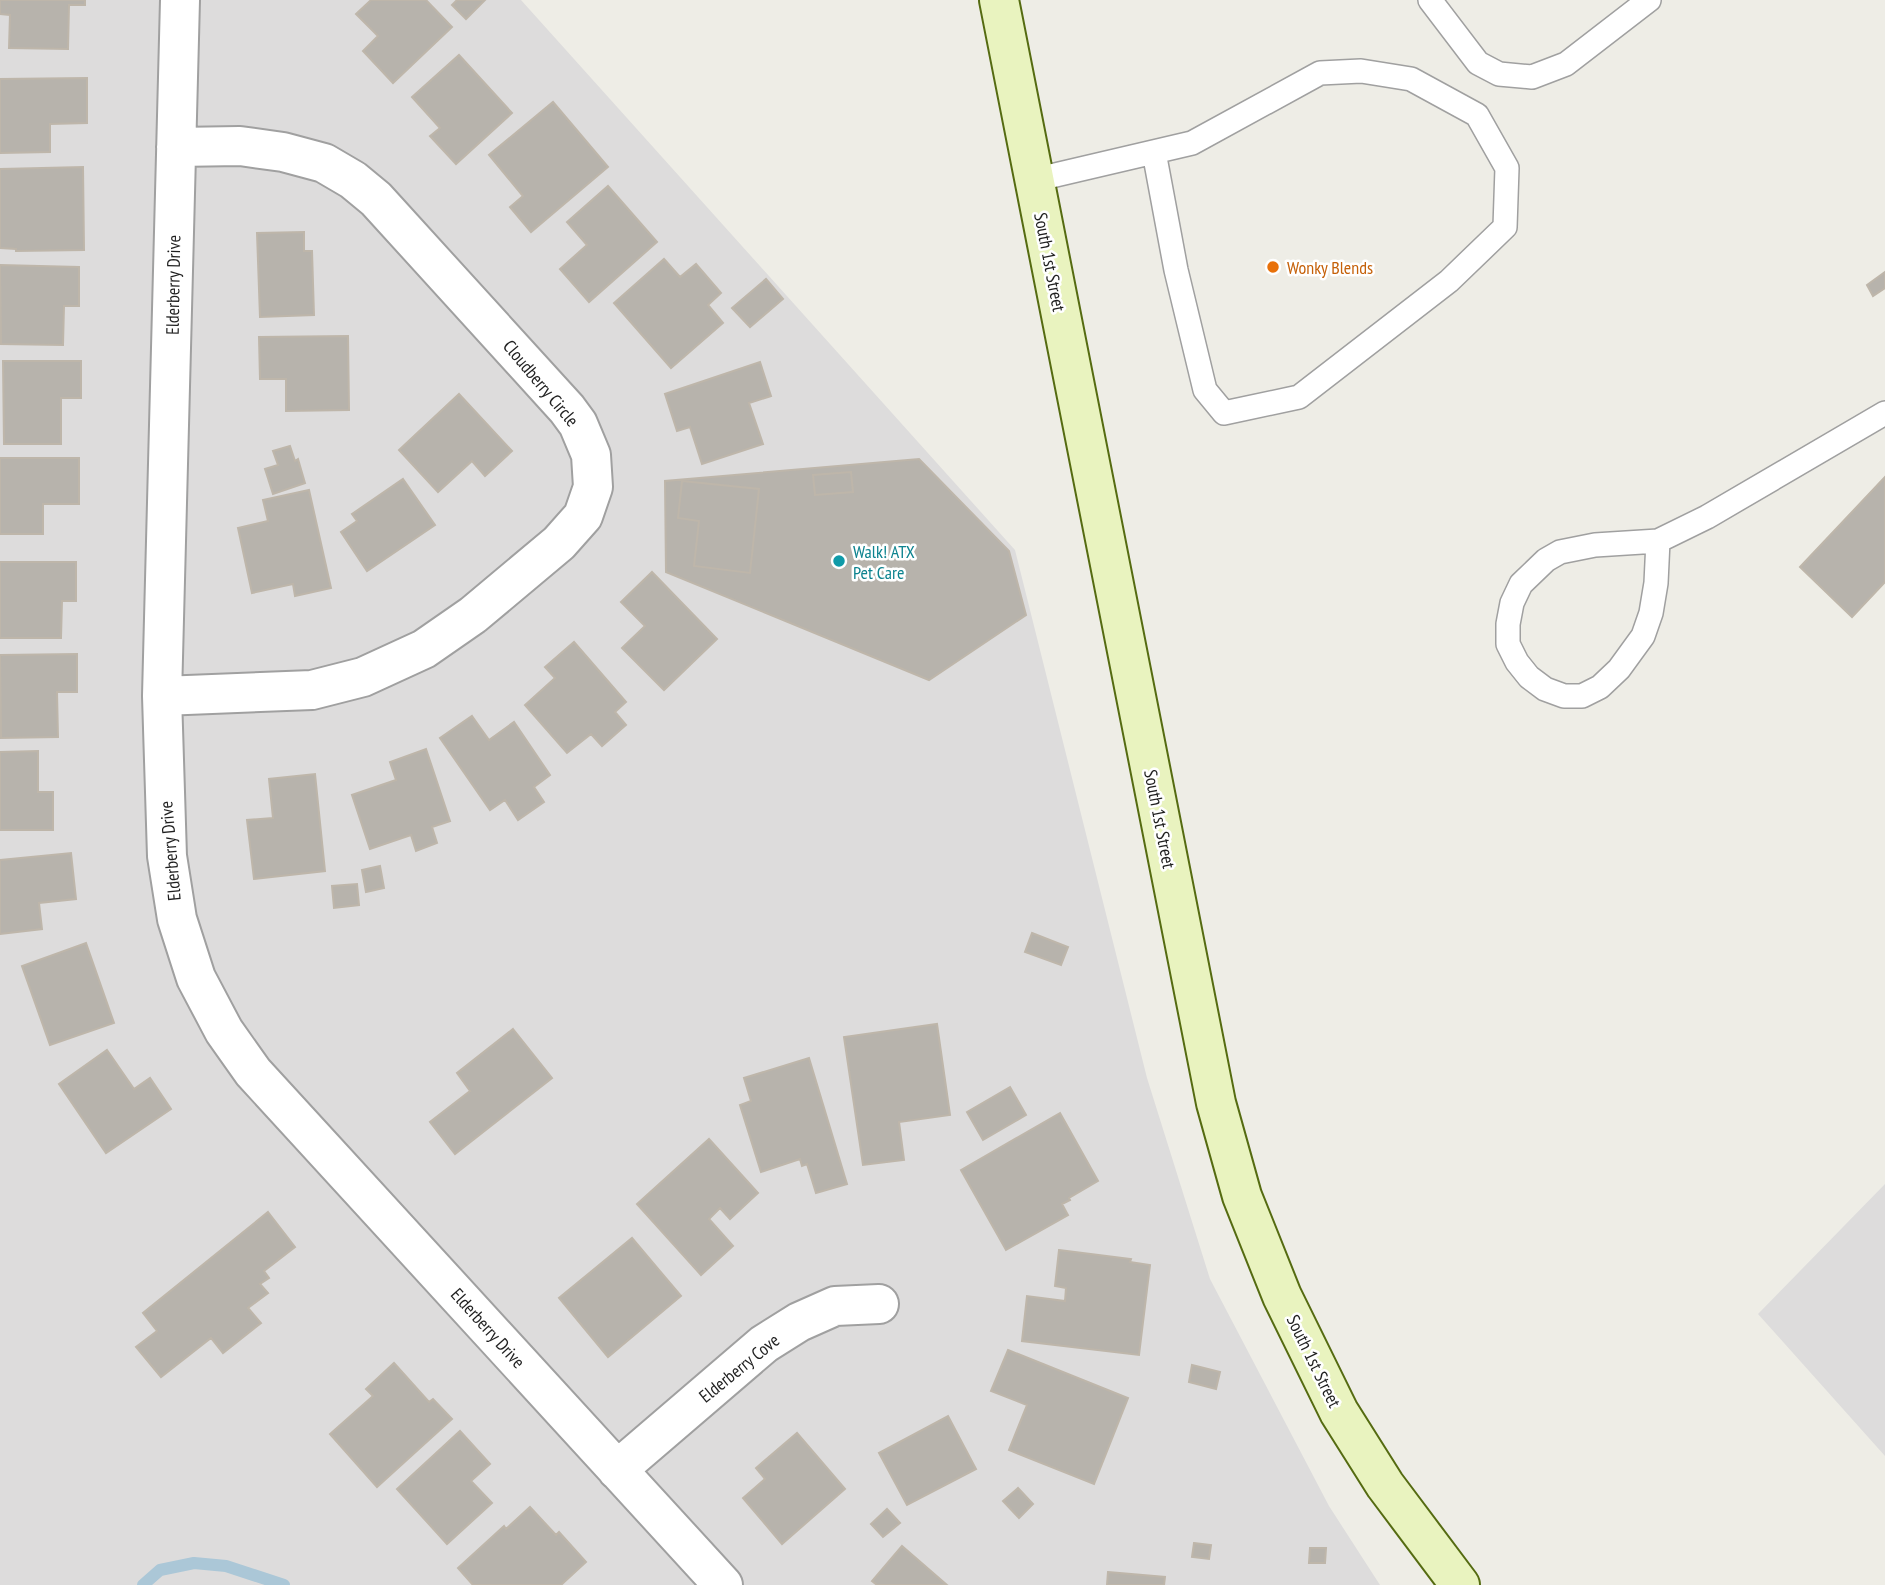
<svg xmlns="http://www.w3.org/2000/svg" width="1885" height="1585" font-family="'PT Sans Narrow',sans-serif">
<style>
.residential{fill:#dddcdc}
.lines{fill:none;stroke-linecap:round;stroke-linejoin:round}
.stream{stroke:#abc7d7;stroke-width:12}
.building{fill:#b7b3ac;stroke:#beb6aa;stroke-width:2}
.service-casing{stroke:#a0a0a0;stroke-width:26}
.minor-casing{stroke:#a0a0a0;stroke-width:42}
.secondary-casing{stroke:#556b11;stroke-width:42}
.service{stroke:#fff;stroke-width:23}
.minor{stroke:#fff;stroke-width:38}
.secondary{stroke:#e9f3bf;stroke-width:38}
.food-dot{fill:#e8710a;stroke:#fff;stroke-width:2.5}
.culture-dot{fill:#0f9aa8;stroke:#fff;stroke-width:2.5}
.labels{text-anchor:middle;dominant-baseline:central;stroke-width:5;stroke-linejoin:round;paint-order:stroke}
.street-label{font-size:18px;fill:#1f1f1f;stroke:#fff}
.food-label{font-size:18px;fill:#c56008;stroke:#fff;text-anchor:start}
.culture-label{font-size:18px;fill:#0d838f;stroke:#fff;text-anchor:start}
</style>
<rect width="100%" height="100%" fill="#eeede6"/>
<path class="residential" d="M 0,0 L 521,0 L 1015,550 L 1147,1078 L 1210,1279 L 1329,1506 L 1380,1585 L 0,1585 Z
M 1885,1184 L 1885,1456 L 1758,1314 Z"/>
<g class="lines">
<path class="stream" d="M 143,1585 L 160,1570 L 194,1563 L 226,1566 L 284,1585"/>
</g>
<path class="building" d="M 0,0 L 85,0 L 85,5 L 69,5 L 68,49 L 9,48 L 10,15 L 0,14 Z
M 371,0 L 426,0 L 452,27 L 393,83 L 363,51 L 378,36 L 356,14 Z
M 457,0 L 485,0 L 466,19 L 452,5 Z
M 459,55 L 512,113 L 456,164 L 430,136 L 440,128 L 412,97 Z
M 87,78 L 87,123 L 50,124 L 50,152 L 0,153 L 0,79 Z
M 553,102 L 608,167 L 531,232 L 510,207 L 523,196 L 489,155 Z
M 83,167 L 84,250 L 16,251 L 16,249 L 0,248 L 0,169 Z
M 608,186 L 657,242 L 589,302 L 560,269 L 587,245 L 567,222 Z
M 304,232 L 304,251 L 312,251 L 314,315 L 260,317 L 257,233 Z
M 664,259 L 680,277 L 696,264 L 721,293 L 708,305 L 723,323 L 671,368 L 614,303 Z
M 0,265 L 79,267 L 79,306 L 64,306 L 63,345 L 1,344 Z
M 1885,272 L 1885,288 L 1873,296 L 1867,285 Z
M 766,279 L 783,299 L 750,327 L 732,308 Z
M 348,336 L 349,410 L 286,411 L 286,379 L 260,379 L 259,337 Z
M 3,361 L 81,361 L 81,398 L 61,398 L 61,444 L 4,444 Z
M 760,362 L 771,396 L 749,403 L 763,444 L 702,464 L 690,427 L 677,431 L 665,394 Z
M 459,394 L 512,451 L 485,476 L 472,461 L 438,492 L 399,450 Z
M 290,446 L 295,461 L 298,459 L 305,483 L 273,494 L 265,469 L 278,465 L 273,451 Z
M 0,458 L 79,458 L 79,504 L 43,504 L 43,534 L 0,534 Z
M 919,459 L 1009,551 L 1026,615 L 929,680 L 666,572 L 665,481 Z
M 851,472 L 853,492 L 815,495 L 813,475 Z
M 1885,477 L 1885,582 L 1852,617 L 1800,567 Z
M 403,479 L 435,525 L 367,571 L 341,532 L 357,521 L 352,514 Z
M 682,481 L 759,489 L 750,573 L 694,566 L 699,521 L 678,518 Z
M 309,490 L 331,588 L 295,596 L 293,584 L 252,593 L 238,528 L 268,521 L 263,500 Z
M 0,562 L 76,562 L 76,601 L 62,601 L 61,638 L 0,638 Z
M 652,572 L 717,639 L 664,690 L 622,648 L 645,626 L 621,602 Z
M 574,642 L 626,702 L 615,712 L 626,725 L 602,746 L 591,734 L 567,753 L 525,705 L 555,678 L 545,667 Z
M 77,654 L 77,692 L 57,692 L 58,737 L 1,738 L 0,655 Z
M 472,716 L 489,740 L 514,722 L 550,775 L 534,787 L 544,802 L 518,820 L 505,800 L 490,810 L 440,738 Z
M 426,749 L 450,821 L 432,827 L 437,843 L 416,851 L 411,835 L 370,849 L 352,795 L 396,780 L 390,762 Z
M 38,751 L 38,792 L 53,792 L 53,830 L 0,830 L 0,752 Z
M 315,774 L 325,871 L 254,879 L 247,820 L 273,818 L 269,779 Z
M 71,853 L 76,899 L 39,903 L 42,929 L 0,934 L 0,860 Z
M 380,866 L 384,888 L 366,892 L 362,870 Z
M 357,884 L 359,905 L 334,908 L 332,886 Z
M 1032,933 L 1068,947 L 1061,965 L 1025,952 Z
M 86,943 L 114,1023 L 50,1045 L 22,966 Z
M 937,1024 L 950,1115 L 899,1122 L 904,1160 L 863,1165 L 844,1037 Z
M 513,1029 L 552,1078 L 455,1154 L 430,1122 L 470,1091 L 457,1073 Z
M 107,1050 L 134,1089 L 150,1078 L 171,1109 L 106,1153 L 59,1084 Z
M 809,1058 L 847,1184 L 816,1193 L 807,1164 L 802,1166 L 800,1159 L 761,1172 L 740,1105 L 751,1101 L 744,1078 Z
M 1010,1087 L 1026,1115 L 983,1140 L 967,1112 Z
M 1060,1113 L 1098,1181 L 1069,1198 L 1070,1200 L 1062,1204 L 1068,1215 L 1006,1250 L 961,1170 Z
M 709,1139 L 758,1193 L 730,1219 L 720,1208 L 709,1219 L 733,1246 L 701,1275 L 637,1204 Z
M 268,1212 L 295,1247 L 264,1271 L 269,1278 L 260,1284 L 268,1293 L 248,1308 L 261,1323 L 223,1353 L 211,1338 L 161,1377 L 136,1347 L 157,1331 L 143,1313 Z
M 632,1238 L 681,1296 L 608,1357 L 559,1298 Z
M 1059,1250 L 1131,1259 L 1130,1262 L 1150,1265 L 1139,1355 L 1022,1341 L 1027,1296 L 1065,1301 L 1066,1288 L 1055,1286 Z
M 1008,1350 L 1128,1398 L 1094,1484 L 1009,1450 L 1027,1405 L 991,1391 Z
M 394,1363 L 429,1402 L 433,1399 L 452,1419 L 377,1487 L 330,1434 L 373,1396 L 366,1389 Z
M 1192,1365 L 1220,1372 L 1216,1389 L 1189,1382 Z
M 948,1416 L 976,1469 L 907,1505 L 879,1453 Z
M 460,1431 L 490,1464 L 471,1481 L 492,1503 L 447,1544 L 397,1489 Z
M 797,1433 L 845,1489 L 782,1544 L 743,1498 L 765,1479 L 756,1468 Z
M 1018,1488 L 1033,1504 L 1019,1518 L 1003,1501 Z
M 530,1507 L 556,1535 L 559,1532 L 586,1562 L 561,1585 L 473,1585 L 458,1568 L 504,1526 L 506,1529 Z
M 887,1509 L 900,1523 L 883,1537 L 871,1524 Z
M 1194,1543 L 1211,1545 L 1209,1559 L 1192,1557 Z
M 902,1546 L 947,1585 L 877,1585 L 872,1581 Z
M 1310,1548 L 1326,1548 L 1325,1563 L 1309,1563 Z
M 1108,1572 L 1165,1577 L 1164,1585 L 1107,1585 Z"/>
<g class="lines">
<defs>
<path id="service" d="M 1430,0 L 1478,63 L 1499,74 L 1532,77 L 1566,64 L 1649,0
M 1034,180 L 1192,143 L 1320,73 L 1361,71 L 1411,79 L 1477,115 L 1507,168 L 1505,227 L 1449,281 L 1299,397 L 1224,413 L 1205,390 L 1176,270 L 1154,152
M 1658,541 L 1656,583 L 1651,613 L 1643,636 L 1619,669 L 1600,687 L 1582,696 L 1564,696 L 1545,689 L 1529,677 L 1517,662 L 1508,644 L 1508,624 L 1512,603 L 1521,584 L 1546,560 L 1560,552 L 1595,545 L 1658,541 L 1707,517 L 1885,413"/>
<path id="minor" d="M 180,0 L 162,696 L 167,856 L 177,919 L 196,978 L 224,1031 L 253,1072 L 723,1585
M 162,696 L 312,690 L 363,677 L 424,649 L 473,615 L 559,543 L 583,516 L 593,487 L 591,455 L 578,424 L 567,409 L 376,199 L 353,180 L 324,163 L 283,152 L 240,146 L 176,147
M 617,1470 L 764,1344 L 799,1322 L 835,1306 L 879,1304"/>
<path id="secondary" d="M 999,0 L 1216,1103 L 1242,1196 L 1282,1296 L 1339,1412 L 1385,1485 L 1460,1585"/>
</defs>
<use href="#service" class="service-casing"/>
<use href="#minor" class="minor-casing"/>
<use href="#secondary" class="secondary-casing"/>
<use href="#service" class="service"/>
<use href="#minor" class="minor"/>
<use href="#secondary" class="secondary"/>
</g>
<circle class="food-dot" cx="1273" cy="267" r="7"/>
<circle class="culture-dot" cx="839" cy="561" r="7"/>
<g class="labels">
<g class="street-label">
<text transform="translate(1050 262) rotate(79)">South 1st Street</text>
<text transform="translate(173 285) rotate(-89)">Elderberry Drive</text>
<text transform="translate(541 383) rotate(50)">Cloudberry Circle</text>
<text transform="translate(1160 819) rotate(79)">South 1st Street</text>
<text transform="translate(170 851) rotate(-95)">Elderberry Drive</text>
<text transform="translate(488 1328) rotate(48)">Elderberry Drive</text>
<text transform="translate(1314 1361) rotate(64)">South 1st Street</text>
<text transform="translate(739 1368) rotate(-39)">Elderberry Cove</text>
</g>
<g class="food-label">
<text x="1287" y="267">Wonky Blends</text>
</g>
<g class="culture-label">
<text x="853" y="551">Walk! ATX<tspan x="853" dy="21">Pet Care</tspan></text>
</g>
</g>
</svg>
